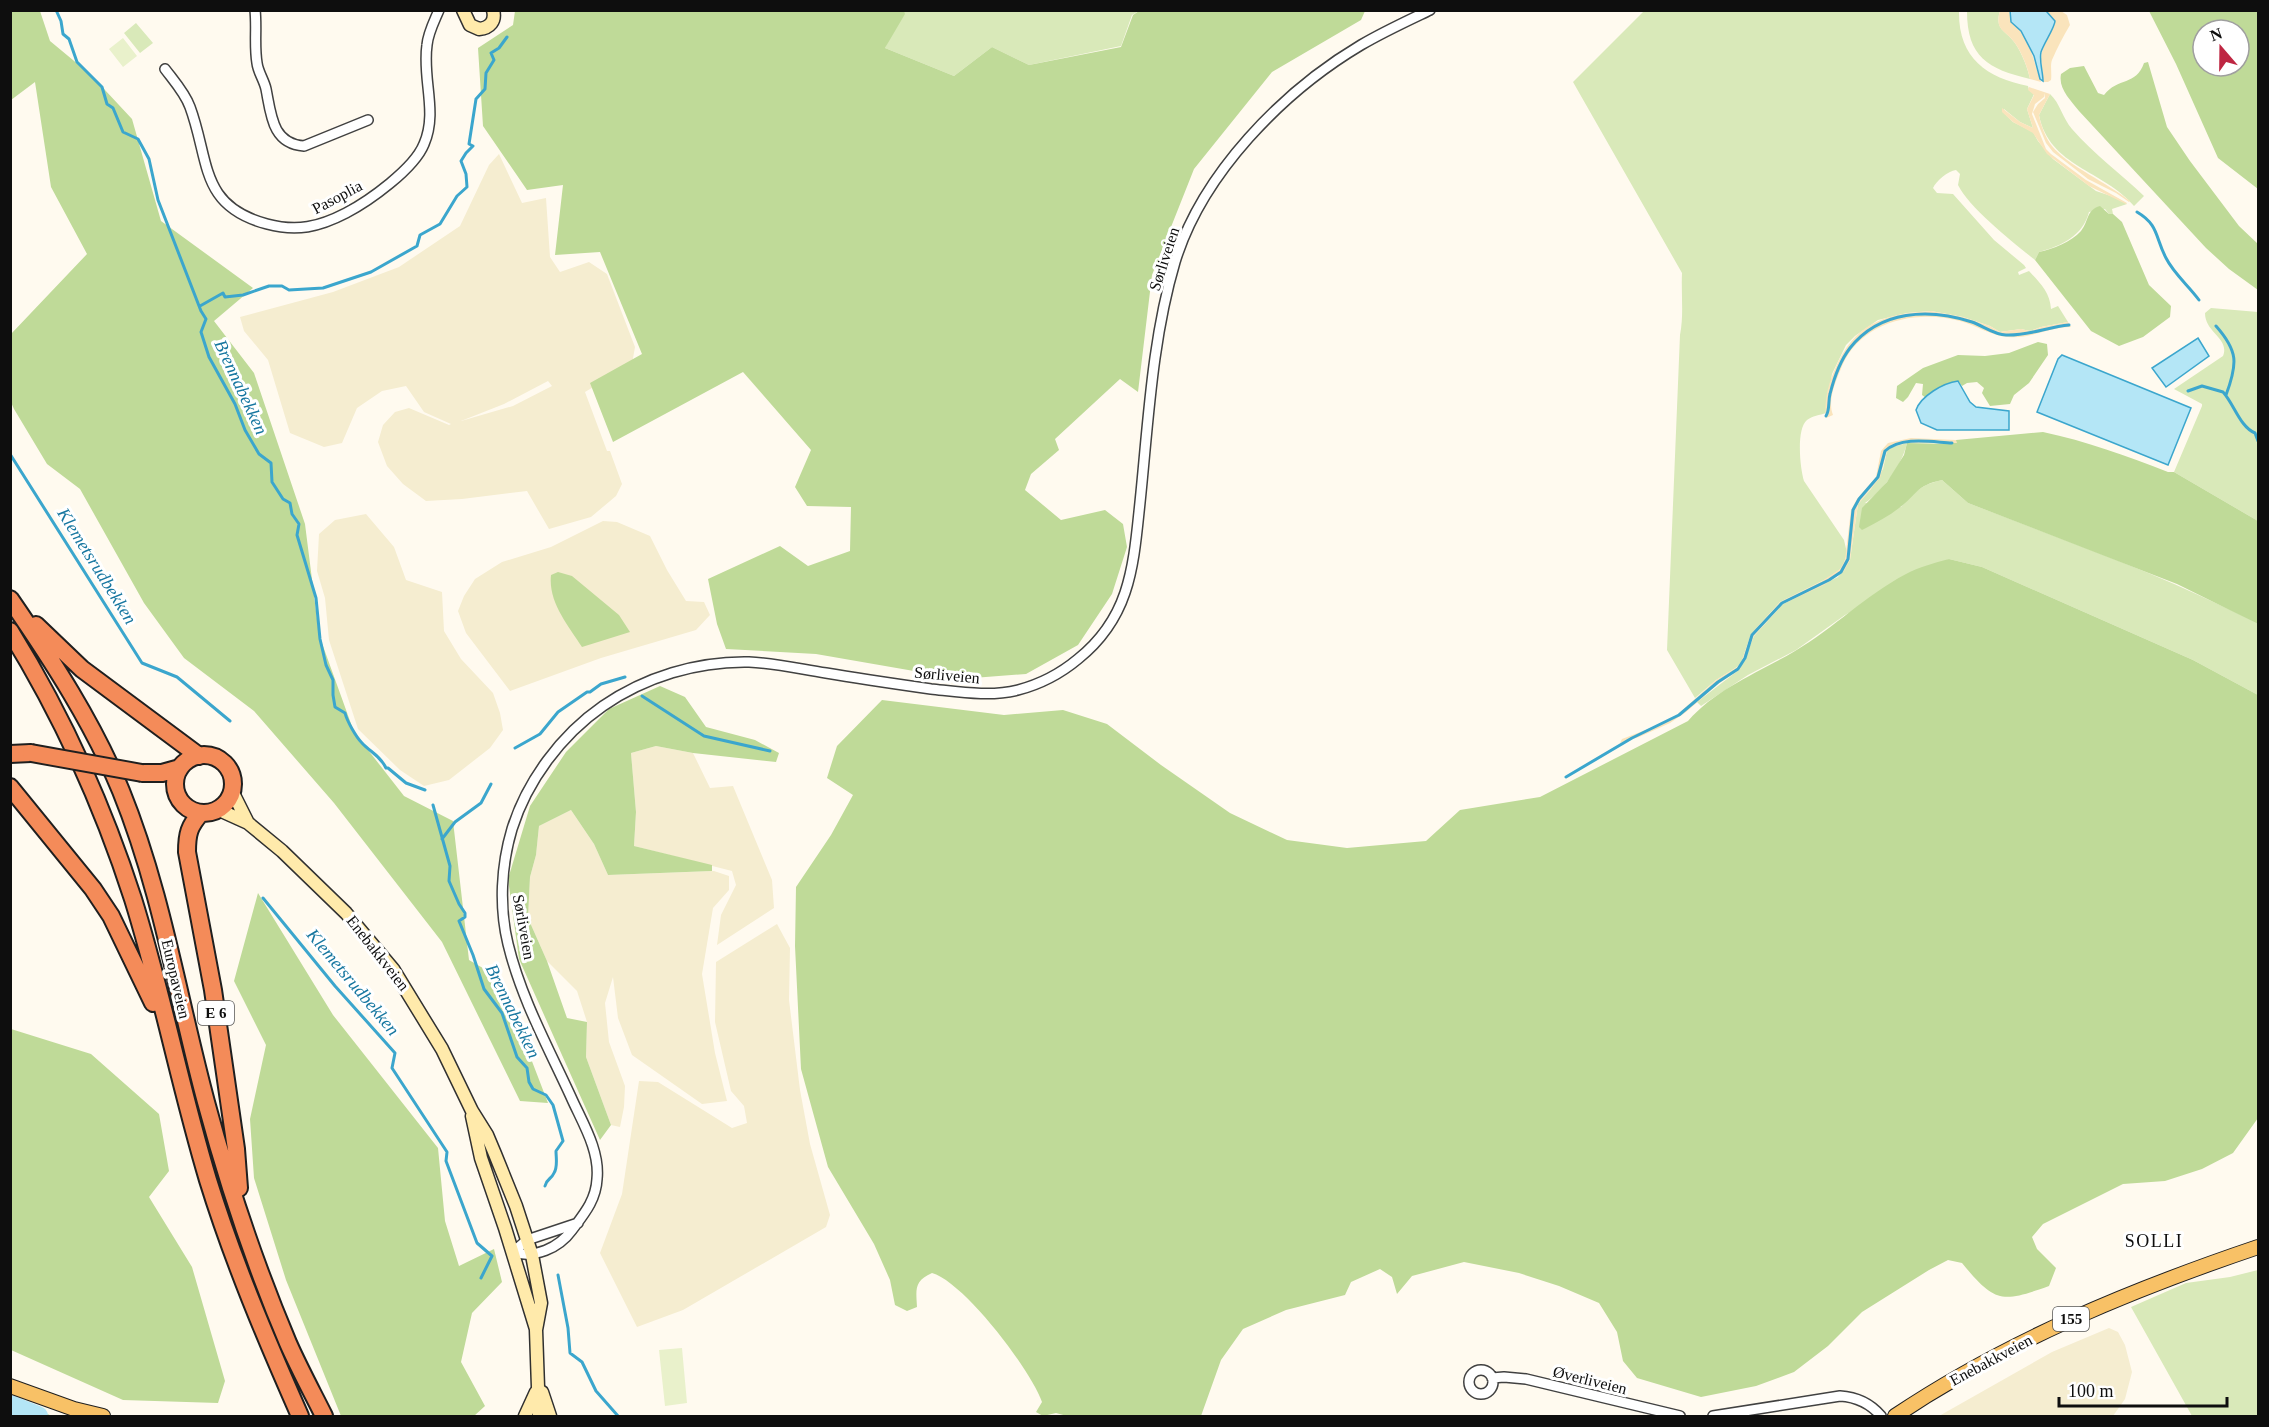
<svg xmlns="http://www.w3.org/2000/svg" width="2269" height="1427" font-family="'Times New Roman',serif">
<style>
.farmland{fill:#f5edd0;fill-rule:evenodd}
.green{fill:#d9e9b9}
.forest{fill:#bfda98;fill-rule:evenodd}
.sand{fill:#fae4bc}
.pitch{fill:#e9f1cb}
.water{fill:#b4e6f6;stroke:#3ba6cd;stroke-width:1.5}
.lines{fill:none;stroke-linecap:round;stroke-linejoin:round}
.stream{stroke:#3ba6cd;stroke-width:3}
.river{stroke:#b4e6f6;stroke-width:20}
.street-casing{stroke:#414141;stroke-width:12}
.secondary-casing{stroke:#303030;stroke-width:15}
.primary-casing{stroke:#1f1f1f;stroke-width:16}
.highway-casing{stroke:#1f1f1f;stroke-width:20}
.street{stroke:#fff;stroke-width:9}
.secondary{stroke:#ffeaab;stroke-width:12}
.primary{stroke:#f8c166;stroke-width:14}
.highway{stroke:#f48b59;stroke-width:16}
.highway-bridge-casing{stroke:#1f1f1f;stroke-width:20;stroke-linecap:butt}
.highway-bridge{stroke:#f48b59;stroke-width:16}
.labels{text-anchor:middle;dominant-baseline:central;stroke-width:6;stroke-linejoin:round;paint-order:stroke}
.shield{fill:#fff;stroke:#565656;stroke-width:1.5}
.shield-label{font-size:15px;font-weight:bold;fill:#0e0e0e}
.street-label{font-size:16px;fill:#0e0e0e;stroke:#fff}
.water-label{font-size:18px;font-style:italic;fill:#1777a0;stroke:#fff}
.neighbourhood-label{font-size:18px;letter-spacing:1.5px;fill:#0e0e0e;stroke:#fff}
</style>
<rect width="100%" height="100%" fill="#fffaef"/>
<path class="farmland" d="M 499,154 L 522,203 L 546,198 L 550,257 L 560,272 L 589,262 L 607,274 L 635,347 L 632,364 L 585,392 L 607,451 L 610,451 L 622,484 L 616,496 L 591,517 L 549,529 L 527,491 L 462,499 L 426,501 L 403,484 L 387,466 L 378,442 L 383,425 L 395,412 L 409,408 L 449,425 L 451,424 L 424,412 L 406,386 L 382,391 L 357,408 L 342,443 L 324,447 L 290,433 L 268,360 L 244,331 L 240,317 L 333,292 L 399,267 L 460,226 L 489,165 ZM 548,381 L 552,386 L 513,406 L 461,421 L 504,404 Z
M 366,514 L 394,547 L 406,580 L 442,592 L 444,631 L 461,659 L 493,693 L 500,713 L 503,730 L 490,748 L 449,780 L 424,786 L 400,770 L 358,729 L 329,640 L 325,598 L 317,571 L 319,534 L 335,520 Z
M 603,521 L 617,522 L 650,536 L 667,570 L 686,601 L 704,602 L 710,615 L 696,630 L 601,658 L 510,691 L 466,633 L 458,611 L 464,596 L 475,579 L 502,562 L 551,547 Z
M 656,746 L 693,753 L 710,788 L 733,786 L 772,880 L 774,908 L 717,945 L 721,915 L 736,885 L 732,871 L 634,846 L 636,812 L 631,753 Z
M 571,810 L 594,844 L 608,875 L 714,871 L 729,876 L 729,890 L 713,908 L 702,974 L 715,1053 L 727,1101 L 702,1104 L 632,1055 L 618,1018 L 613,977 L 605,1003 L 609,1042 L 625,1086 L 624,1107 L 620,1127 L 611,1125 L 586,1057 L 587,1022 L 577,991 L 547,961 L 528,918 L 530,877 L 536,855 L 539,826 Z
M 777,924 L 790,948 L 789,1000 L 800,1090 L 810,1144 L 830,1215 L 826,1227 L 683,1310 L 637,1327 L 600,1253 L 622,1194 L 639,1081 L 658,1082 L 732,1128 L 747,1123 L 744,1106 L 731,1091 L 715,1022 L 716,962 Z
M 2109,1328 L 2118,1332 L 2125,1345 L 2132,1372 L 2125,1399 L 2113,1416 L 1939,1416 L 2052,1352 Z"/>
<path class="green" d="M 902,11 L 1139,11 L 1132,15 L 1121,46 L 1029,65 L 992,47 L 954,76 L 885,48 Z
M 1644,11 L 1959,11 C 1958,57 1986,78 2028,86 L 2029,90 L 2034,94 L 2027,109 L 2033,128 L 2020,122 L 2004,109 L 2004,113 L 2013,122 L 2033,132 L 2038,141 L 2053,159 L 2096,191 L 2117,198 L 2127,204 L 2112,209 L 2113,214 L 2109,214 L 2105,209 L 2089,212 C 2083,236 2061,246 2039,252 L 2035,260 C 2014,243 1970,209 1958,185 L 1960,174 L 1956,170 C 1948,171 1936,181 1933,188 L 1937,193 L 1953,194 L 1994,240 L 2024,265 L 2026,268 L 2018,272 L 2019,275 L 2029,271 C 2040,283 2050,292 2051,309 L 2058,306 L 2068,322 L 2041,327 L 2030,331 L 2021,329 L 2000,332 L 1990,326 L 1963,317 L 1931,311 L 1907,313 L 1878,320 L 1855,336 L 1846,345 L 1832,374 L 1826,413 C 1820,415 1812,416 1807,420 C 1796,429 1800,468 1804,481 L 1844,540 L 1847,553 L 1843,566 L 1834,575 L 1780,602 L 1751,634 L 1741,663 L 1737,667 L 1716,680 L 1695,698 L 1667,650 L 1680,335 C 1684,315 1681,294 1682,273 L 1573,82 Z
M 1967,11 L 2000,11 C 1994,30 2006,30 2015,43 C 2022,53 2028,69 2030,79 C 1988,69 1967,57 1967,11 Z
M 136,23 L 153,43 L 140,53 L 124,33 Z
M 2050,94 C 2060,103 2063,119 2072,129 C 2094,154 2121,174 2144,196 L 2134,206 C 2104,170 2049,167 2039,115 Z
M 2211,308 L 2258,312 L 2258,521 L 2174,472 L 2202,406 L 2202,404 L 2174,389 L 2223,356 C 2230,338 2205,333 2205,313 Z
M 1907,443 C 1902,465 1884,490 1865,503 L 1901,507 C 1915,491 1921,485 1942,480 L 1968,503 C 2066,541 2165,575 2258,624 L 2258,695 L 2193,660 L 1982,567 L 1949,559 L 1845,615 L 1796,650 L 1748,675 L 1701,706 L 1697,702 L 1740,669 L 1754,636 L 1783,604 L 1838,577 L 1850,560 L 1858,504 L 1871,489 L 1883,469 L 1887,451 L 1892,447 Z
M 2258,1270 L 2258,1416 L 2192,1416 L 2131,1307 L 2186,1283 L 2230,1277 Z"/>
<path class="forest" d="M 11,10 L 40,11 L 50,41 L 91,75 L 132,119 L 161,221 L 253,288 L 214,321 L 254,373 L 305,524 L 319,635 L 354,732 L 404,796 L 453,821 L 469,960 L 500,978 L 548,1103 L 520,1101 L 442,942 L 334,803 L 254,711 L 184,658 L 144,603 L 80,489 L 47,464 L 14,409 L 10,400 L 11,334 L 87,254 L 51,187 L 35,82 L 11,100 Z
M 515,11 L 904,11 L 905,14 L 885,48 L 954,76 L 992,47 L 1029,65 L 1121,47 L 1133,15 L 1139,11 L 1365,11 L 1361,20 L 1272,72 L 1194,169 L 1152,275 L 1138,392 L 1120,379 L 1055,439 L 1059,450 L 1031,474 L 1025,490 L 1061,520 L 1105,510 L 1123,524 L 1127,547 L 1112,594 L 1078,645 L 1026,674 L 960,679 L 816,654 L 726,649 L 717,624 L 708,579 L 780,546 L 808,566 L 850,551 L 851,507 L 807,506 L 795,487 L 811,450 L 743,372 L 613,442 L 590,383 L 642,354 L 600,252 L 555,255 L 563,185 L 527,190 L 483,126 L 478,48 L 513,25 Z
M 2149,11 L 2258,11 L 2258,189 L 2218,158 L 2176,64 ZM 2203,30 L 2239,30 L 2239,66 L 2203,66 Z
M 2148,62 L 2167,127 L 2190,161 L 2239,226 L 2258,244 L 2258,290 L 2229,269 L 2206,248 L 2079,111 C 2071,100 2058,89 2061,74 L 2070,68 L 2084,66 L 2098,93 L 2104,95 C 2118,77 2136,86 2144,63 Z
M 2100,206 L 2109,214 L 2113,214 L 2122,222 L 2149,285 L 2171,306 L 2170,317 L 2143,337 L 2119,346 L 2091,331 L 2035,260 L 2039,252 C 2053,249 2071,242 2081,231 C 2089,221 2086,210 2100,206 Z
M 2038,342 L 2047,344 L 2048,355 L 2029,383 L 2014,395 L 2010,404 L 1990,406 L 1982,393 L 1984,388 L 1977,382 L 1967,383 L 1962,386 L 1959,382 L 1950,383 L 1926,398 L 1922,395 L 1923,384 L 1916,383 L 1908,397 L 1903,402 L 1896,398 L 1897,386 L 1923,368 L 1958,355 L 1985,356 L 2009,353 Z
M 2043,432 C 2086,441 2127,456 2168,472 L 2174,472 L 2258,521 L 2258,624 L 2177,584 L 1968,503 L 1942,480 C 1915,486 1918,494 1899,508 C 1889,516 1877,522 1866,528 L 1862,530 L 1859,527 L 1862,508 L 1887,482 L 1904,455 L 1907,443 L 1951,444 L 1956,440 Z
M 1949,559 L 1982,567 L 2193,660 L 2258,695 L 2258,1118 L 2233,1153 L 2202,1169 L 2165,1181 L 2123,1184 L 2043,1224 L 2032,1237 L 2037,1249 L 2056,1268 L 2049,1286 C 2001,1303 1995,1303 1962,1263 L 1948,1260 L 1929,1270 L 1862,1312 L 1828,1346 L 1794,1372 L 1756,1386 L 1701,1397 L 1637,1378 L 1623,1361 L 1617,1332 L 1599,1303 L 1559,1286 L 1519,1273 L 1464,1262 L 1412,1276 L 1397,1294 L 1392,1277 L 1380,1269 L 1351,1282 L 1345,1295 L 1286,1310 L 1243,1329 L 1221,1360 L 1201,1416 L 1067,1416 L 1056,1413 L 1043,1416 L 1036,1412 L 1042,1402 C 1031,1370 964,1282 932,1273 C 914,1281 916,1289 917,1307 L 907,1311 L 895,1305 L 890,1280 L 874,1244 L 828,1167 L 801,1069 L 795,946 L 796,887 L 831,835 L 853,795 L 827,778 L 837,746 L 882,700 L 1004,715 L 1063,710 L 1107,724 L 1161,765 L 1230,813 L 1287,840 L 1347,848 L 1426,841 L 1460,810 L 1540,797 L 1688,721 C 1717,688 1758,673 1795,651 C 1834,628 1866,595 1906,574 C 1919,567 1934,563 1949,559 Z
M 558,572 L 572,576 L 619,615 L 630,632 L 582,647 C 568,625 548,602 551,575 Z
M 660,686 L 685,697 L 706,727 L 755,740 L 779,753 L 776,762 L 693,753 L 656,746 L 631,753 L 636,812 L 634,846 L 712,865 L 712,871 L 608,875 L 594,844 L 571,810 L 539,826 L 536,855 L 530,877 L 528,918 L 547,961 L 567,1018 L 587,1022 L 586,1057 L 611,1125 L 600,1140 L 519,959 L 508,879 L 530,806 L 566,752 L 609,709 Z
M 258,893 L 333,1015 L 438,1148 L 445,1221 L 459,1266 L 494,1249 L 502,1282 L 472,1313 L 461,1362 L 485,1406 L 474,1416 L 341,1416 L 286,1280 L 254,1178 L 250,1119 L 266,1045 L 234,981 Z
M 11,1029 L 91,1054 L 159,1114 L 169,1171 L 149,1197 L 192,1267 L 225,1381 L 218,1403 L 123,1400 L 11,1350 Z
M 11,1398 L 52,1416 L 53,1416 L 11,1416 Z"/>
<path class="sand" d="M 2000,11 L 2010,11 L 2013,24 C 2030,35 2034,64 2041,82 L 2030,79 C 2028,68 2022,53 2015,43 C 2006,30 1994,31 2000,11 Z
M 2048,11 L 2061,11 L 2067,15 L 2070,25 C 2063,37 2057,48 2052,60 C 2050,65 2052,74 2051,80 L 2048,82 L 2043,82 C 2044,72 2039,61 2042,52 C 2045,42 2054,29 2055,21 L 2047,12 Z
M 2029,87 L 2050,94 L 2039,115 C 2040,123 2046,139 2052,146 C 2068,166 2108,183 2130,201 L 2129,202 L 2116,193 L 2088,179 L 2053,152 L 2046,143 L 2033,112 L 2038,104 L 2045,98 L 2044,93 L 2044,97 L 2035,104 L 2032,114 L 2046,149 L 2051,154 L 2086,180 L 2127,203 L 2126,204 L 2089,186 L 2047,154 L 2033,133 L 2013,122 L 2002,112 L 2002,108 L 2020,122 L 2033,128 L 2027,109 L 2034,95 L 2028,90 Z
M 1931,311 L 1963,317 L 1990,326 L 2000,332 L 2021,329 L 2030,331 L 2041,327 L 2068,322 L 2071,327 C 2049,327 2030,339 2008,337 C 1992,336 1975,325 1960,321 C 1917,309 1861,321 1842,366 C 1836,381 1827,400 1833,415 L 1826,418 C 1824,402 1828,384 1835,369 C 1855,323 1883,314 1931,311 Z
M 1911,438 L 1956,440 L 1957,443 L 1907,443 L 1892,447 L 1887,451 L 1880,478 L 1858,504 L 1850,560 L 1844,571 L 1824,585 L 1783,604 L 1754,636 L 1740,669 L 1717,685 L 1686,712 L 1670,723 L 1639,737 L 1620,743 L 1622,739 L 1661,724 L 1677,715 L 1716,680 L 1737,667 L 1741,663 L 1751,634 L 1780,602 L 1822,581 L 1840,569 L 1845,560 L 1851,510 L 1857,499 L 1876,477 L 1881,451 L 1888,443 Z"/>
<path class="pitch" d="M 123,38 L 137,56 L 123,67 L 109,49 Z
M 682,1348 L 687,1403 L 665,1406 L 659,1350 Z"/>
<path class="water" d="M 2010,10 L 2048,11 L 2047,12 L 2055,21 C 2055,27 2044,43 2041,52 C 2039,61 2043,72 2043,81 L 2040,79 L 2034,56 L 2021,31 L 2011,22 Z
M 2198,338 L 2209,356 L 2166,387 L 2152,368 Z
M 2062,355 L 2191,408 L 2168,465 L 2037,412 L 2058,359 Z
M 1958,381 L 1970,402 L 1976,407 L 2009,411 L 2009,430 L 1937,430 L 1921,423 L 1916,410 C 1921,396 1943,383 1958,381 Z"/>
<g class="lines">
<path class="stream" d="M 56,10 L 61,21 L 63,34 L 69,39 L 77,62 L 102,87 L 107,104 L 113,108 L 123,132 L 138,139 L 149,159 L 158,200 L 201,311 L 206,319 L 201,332 L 209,357 L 235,404 L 245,430 L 259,454 L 271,463 L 272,482 L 283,499 L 290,503 L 292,514 L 299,524 L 297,535 L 316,598 L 320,639 L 326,665 L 333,680 L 333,695 L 335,707 L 345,713 C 347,721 356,737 362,743 C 370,752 380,755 386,768 L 388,768 L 406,783 L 425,790
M 2137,212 C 2159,225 2155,237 2166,258 C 2174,274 2189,286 2199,300
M 200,306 L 223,293 L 225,297 L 243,295 L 269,286 L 282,286 L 289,290 L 323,288 L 371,272 L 417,246 L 420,235 L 440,224 L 457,196 L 467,187 L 466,174 L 461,161 L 466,153 L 473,146 L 469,144 L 476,99 L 485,89 L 486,73 L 494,60 L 491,53 L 499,48 L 507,37
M 2216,326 C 2238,351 2238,363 2226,395
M 2188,391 L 2202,386 L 2223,392 C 2234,404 2240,427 2255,433 L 2258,441
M 1826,416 C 1830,410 1828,401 1830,394 C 1834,378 1840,361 1850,348 C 1880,310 1929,308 1972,322 C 1983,326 1995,335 2006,335 C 2028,336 2048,327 2069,325
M 10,454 L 142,663 L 177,677 L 230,721
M 642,696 L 704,736 L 770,751
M 515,748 L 540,734 L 558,712 L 587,692 L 590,692 L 601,684 L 625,677
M 1566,777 L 1632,738 L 1679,715 L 1718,682 L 1738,669 L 1745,658 L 1752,635 L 1782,603 L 1829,580 L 1841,572 L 1848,559 L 1853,510 L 1859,499 L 1878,477 L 1885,451 C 1902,436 1931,442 1952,443
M 433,805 L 450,866 L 449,881 L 459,904 L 465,913 L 465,917 L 459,921 L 473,955 L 484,989 L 502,1013 L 517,1057 L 527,1068 L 529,1082 L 533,1089 L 546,1095 L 553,1105 L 563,1141 L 556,1151 C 556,1158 558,1167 554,1173 C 551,1180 547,1178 545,1186
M 442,839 L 455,822 L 481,803 L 491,784
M 263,898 L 335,986 L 395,1053 L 392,1068 L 447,1152 L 446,1161 L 477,1243 L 492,1256 L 481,1278
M 558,1275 L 568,1328 L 570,1353 L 582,1362 L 596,1391 L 618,1416"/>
<path class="river" d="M 10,1405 L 38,1416"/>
<defs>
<path id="street" d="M 255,10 C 257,28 254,45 257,63 C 258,72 264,80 266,89 C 271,114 272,144 304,146 L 368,120
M 165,69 C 174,81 185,93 190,107 C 210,161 199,206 267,224 C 297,232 319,227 346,213 C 369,201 414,169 424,144 C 438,112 422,79 427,45 C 428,33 434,22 439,10
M 578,1223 L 527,1240 L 513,1252 C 534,1259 559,1248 572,1230 C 584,1214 596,1200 597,1179 C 600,1150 582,1122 571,1097 C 548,1047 521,998 508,944 C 499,907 501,866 512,829 C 527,781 561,735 603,706 C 645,677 697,661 749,662 C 775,663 800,669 826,673 C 861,679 896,684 931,689 C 960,692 990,697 1018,690 C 1041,684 1060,674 1078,659 C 1128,619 1133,571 1139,512 C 1148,429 1151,343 1175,262 C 1202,174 1282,92 1361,45 C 1383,32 1407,21 1430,10
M1469 1382a12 12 0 1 1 24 0a12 12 0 1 1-24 0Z
M 1492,1378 L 1504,1377 L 1526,1379 L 1680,1416
M 1713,1416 L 1840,1396 C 1857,1397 1870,1403 1881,1416"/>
<path id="secondary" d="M 463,10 L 470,25 L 479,29 C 490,28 496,21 493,10
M 232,791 L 248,823
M 217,809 L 248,823 L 282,851 L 346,913 L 393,969 L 442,1049 L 472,1111 L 487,1135 L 495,1154 L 516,1206 L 532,1255 L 541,1303 L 536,1330 L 539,1416
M 472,1116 L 481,1158 L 505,1228 L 536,1329
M 542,1392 L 550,1416
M 525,1416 L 536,1392"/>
<path id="primary" d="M 10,1386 L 74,1409 L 103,1416
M 1895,1416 C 2007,1341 2131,1290 2258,1247"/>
<path id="highway" d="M 10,599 C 52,660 93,723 121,791 C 162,892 178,998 206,1102 C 228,1184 255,1265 288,1343 C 299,1368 312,1392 324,1416
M 36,625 L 82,669 L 199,756
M 10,631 C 62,715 103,806 133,899 C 162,992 180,1087 208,1180 C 233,1261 266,1339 300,1416
M 10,754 L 31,753
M175 784a29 29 0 1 1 58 0a29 29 0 1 1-58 0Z
M 142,773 L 162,773 L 180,768
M 10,787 L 93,889 L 111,916 L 153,1003
M 201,813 C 189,826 187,834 187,852 L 213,990 L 236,1149 L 239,1188"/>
</defs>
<use href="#street" class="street-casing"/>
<use href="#secondary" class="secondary-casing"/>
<use href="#primary" class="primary-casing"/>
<use href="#highway" class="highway-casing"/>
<use href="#street" class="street"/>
<use href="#secondary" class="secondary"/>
<use href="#primary" class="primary"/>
<use href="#highway" class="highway"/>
<defs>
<path id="highway-bridge" d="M 31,753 L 142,773"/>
</defs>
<use href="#highway-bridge" class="highway-bridge-casing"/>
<use href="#highway-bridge" class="highway-bridge"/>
</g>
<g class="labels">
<g class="shield">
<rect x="198" y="1001" width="36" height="24" rx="4.5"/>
<rect x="2053" y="1307" width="36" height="24" rx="4.5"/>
</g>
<g class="shield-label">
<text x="216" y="1013">E 6</text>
<text x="2071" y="1319">155</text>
</g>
<g class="street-label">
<text transform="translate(337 197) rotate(-28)">Pasoplia</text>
<text transform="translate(1164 259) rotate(-72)">Sørliveien</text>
<text transform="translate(947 675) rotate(5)">Sørliveien</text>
<text transform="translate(524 927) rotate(80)">Sørliveien</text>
<text transform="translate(378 953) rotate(52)">Enebakkveien</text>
<text transform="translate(176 979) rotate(77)">Europaveien</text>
<text transform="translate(1991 1360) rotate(-28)">Enebakkveien</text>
<text transform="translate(1590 1380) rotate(14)">Øverliveien</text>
</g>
<g class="water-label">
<text transform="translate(241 387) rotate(65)">Brennabekken</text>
<text transform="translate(97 566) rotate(58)">Klemetsrudbekken</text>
<text transform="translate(353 982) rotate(50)">Klemetsrudbekken</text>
<text transform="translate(513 1011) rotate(64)">Brennabekken</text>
</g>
<g class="neighbourhood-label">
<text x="2154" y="1241">SOLLI</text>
</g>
</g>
<rect width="2269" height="1427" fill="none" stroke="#0e0e0e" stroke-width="24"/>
<g transform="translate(2221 48) rotate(340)"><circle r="28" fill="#ffffff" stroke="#9f9f9f" stroke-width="1.5"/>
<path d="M0-4.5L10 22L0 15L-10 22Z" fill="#be2642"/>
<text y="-9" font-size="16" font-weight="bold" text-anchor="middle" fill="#0e0e0e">N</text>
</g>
<path d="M2059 1397v9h168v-9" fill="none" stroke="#0e0e0e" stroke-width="3"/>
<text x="2068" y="1397" font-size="18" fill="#0e0e0e" stroke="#ffffff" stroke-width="4.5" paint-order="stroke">100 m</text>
</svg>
